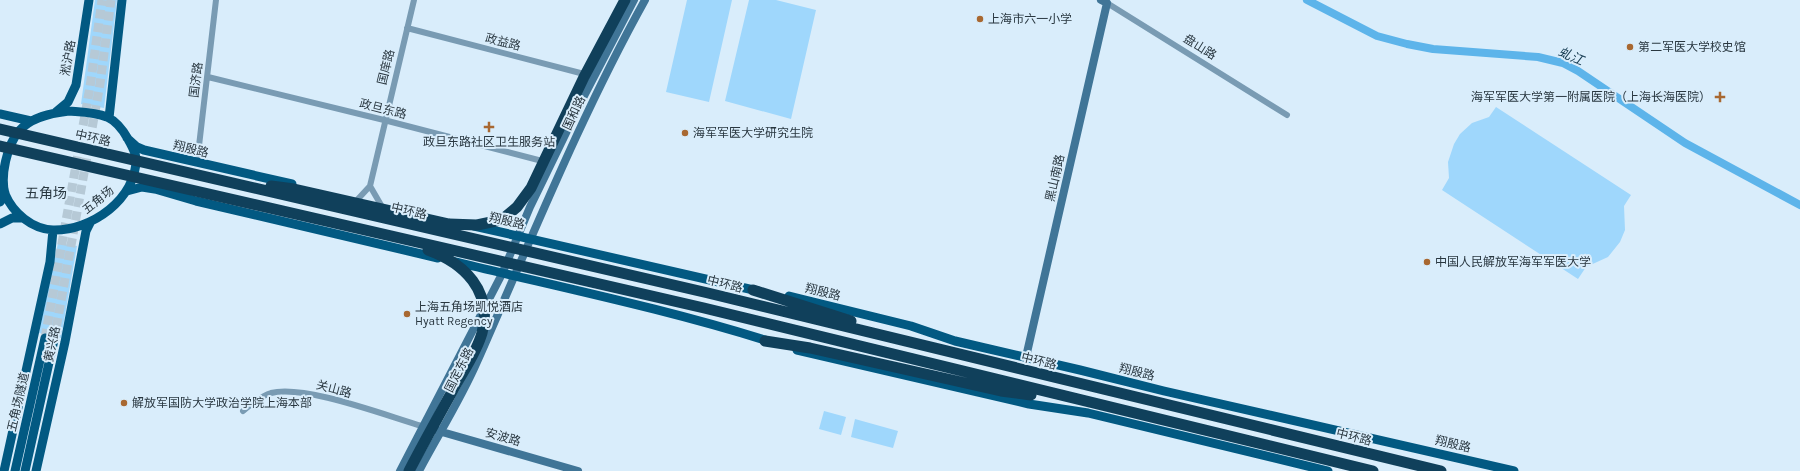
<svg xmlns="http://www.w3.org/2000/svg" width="1800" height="471" font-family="Karla,'Noto Sans SC',sans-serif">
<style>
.green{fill:#9fd7fc}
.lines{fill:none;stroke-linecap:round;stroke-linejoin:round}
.canal{stroke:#5db4ea;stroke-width:8}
.primary-tunnel{stroke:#b6c9d6;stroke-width:9;stroke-dasharray:9 4.5;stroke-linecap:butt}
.street{stroke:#799bb3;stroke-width:6}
.secondary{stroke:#407597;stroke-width:8}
.primary{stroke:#025982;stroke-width:9}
.highway{stroke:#10405b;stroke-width:11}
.poi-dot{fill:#a86831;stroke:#d9edfb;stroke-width:1.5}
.labels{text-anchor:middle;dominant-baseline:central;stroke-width:4;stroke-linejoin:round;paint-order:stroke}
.poi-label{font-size:12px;fill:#293740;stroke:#d9edfb;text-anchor:start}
.street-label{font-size:12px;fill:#293740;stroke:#d9edfb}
.water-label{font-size:13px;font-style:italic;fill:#143a50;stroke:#d9edfb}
.quarter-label{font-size:14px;fill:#293740;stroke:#d9edfb}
</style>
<rect width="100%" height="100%" fill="#d9edfb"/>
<path class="green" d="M 95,0 L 117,0 L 104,108 L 81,104 Z
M 687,0 L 732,0 L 709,102 L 666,92 Z
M 749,0 L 776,0 L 816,10 L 791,119 L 725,101 Z
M 1496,107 L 1631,195 L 1624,206 L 1625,230 L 1620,242 L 1608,257 L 1586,267 L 1578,279 L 1442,190 L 1449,178 L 1448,162 L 1454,144 L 1460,134 L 1472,123 L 1489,117 Z
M 58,243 L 77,246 L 61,338 L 39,333 Z
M 824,411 L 846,417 L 841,435 L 819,429 Z
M 855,419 L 898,431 L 893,448 L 851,437 Z"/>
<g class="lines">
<path class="canal" d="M 1307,0 L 1377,36 L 1407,44 L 1433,49 L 1538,57 L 1563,63 L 1578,71 L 1685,143 L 1800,205"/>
<path class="primary-tunnel" d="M 45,338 L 90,87 L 102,0
M 54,340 L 100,84 L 111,0"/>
<path class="street" d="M 1107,3 L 1287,115
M 407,28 L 588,75
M 208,77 L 384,120 L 546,162
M 197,163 L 216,0
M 370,186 L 381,205
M 358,199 L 370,186 L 414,0
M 243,411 C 251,404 261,396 271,393 C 304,384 387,416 422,426"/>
<path class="secondary" d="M 1026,357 L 1107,3 L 1101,0
M 435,430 L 578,471
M 400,471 L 502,274 L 530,207 L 583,98 L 634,0
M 419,471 C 438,435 461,399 477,362 C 531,240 580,117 645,0"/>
<path class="primary" d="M 69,111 C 82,112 95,112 107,117 C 116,121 123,130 128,139 C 131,145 135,151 136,158 C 137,199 91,231 53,230 C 32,229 13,213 5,194 C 0,176 7,145 19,131 C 31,117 51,113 69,111 Z
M 56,112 L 68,102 L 76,85 L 89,0
M 0,114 L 31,121
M 109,118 L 122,0
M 127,138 L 137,147 L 144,150 L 292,184
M 155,189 L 196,201 L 438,258
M 127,191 L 142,187 L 161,190
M 0,202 L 5,193
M 0,224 L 12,218 L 22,218
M 474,226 L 758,291
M 452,261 C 559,287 667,309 771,342
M 789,296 L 911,326 L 955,341 L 1080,370 L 1164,391 L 1514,471
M 797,350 L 1029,404 L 1088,413 L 1328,471
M 4,471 L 50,262 L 53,230
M 15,471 L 45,338
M 25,471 L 54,340
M 36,471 L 65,342 L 86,231 L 90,223"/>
<path class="highway" d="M 0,129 L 708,293 L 1441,471
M 0,146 L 704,308 L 1373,471
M 271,186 L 294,189 L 449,224 L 477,225 L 496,221 L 504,218 L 517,207 L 531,188 L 584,77 L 625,0
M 753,290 L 851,321
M 765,341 L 810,348 L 1001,391 L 1031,395
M 409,471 C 423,444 438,417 453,390 C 463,371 476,354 482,333 C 493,291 464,263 428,250"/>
</g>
<g class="poi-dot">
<circle cx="980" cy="19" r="4"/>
<circle cx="1630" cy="47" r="4"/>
<path d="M1718 91h4v4h4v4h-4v4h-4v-4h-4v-4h4z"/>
<path d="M487 121h4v4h4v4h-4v4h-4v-4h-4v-4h4z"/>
<circle cx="685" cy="133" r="4"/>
<circle cx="1427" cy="262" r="4"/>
<circle cx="407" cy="314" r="4"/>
<circle cx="124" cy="403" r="4"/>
</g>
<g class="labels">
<g class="poi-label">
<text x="988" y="19">上海市六一小学</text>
<text x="1638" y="47">第二军医大学校史馆</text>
<text x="1711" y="97" text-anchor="end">海军军医大学第一附属医院（上海长海医院）</text>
<text x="693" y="133">海军军医大学研究生院</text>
<text x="489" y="142" text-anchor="middle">政旦东路社区卫生服务站</text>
<text x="1435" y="262">中国人民解放军海军军医大学</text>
<text x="415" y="307">上海五角场凯悦酒店<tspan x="415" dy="14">Hyatt Regency</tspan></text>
<text x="132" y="403">解放军国防大学政治学院上海本部</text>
</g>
<g class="street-label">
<text transform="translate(503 42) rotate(14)">政益路</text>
<text transform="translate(1200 47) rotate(32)">盘山路</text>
<text transform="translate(68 58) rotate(-80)">淞沪路</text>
<text transform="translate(386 67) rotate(-76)">国庠路</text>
<text transform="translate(196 80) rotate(-83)">国济路</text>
<text transform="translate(383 109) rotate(14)">政旦东路</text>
<text transform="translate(574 113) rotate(-65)">国和路</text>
<text transform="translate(93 138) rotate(13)">中环路</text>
<text transform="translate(191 149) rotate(14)">翔殷路</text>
<text transform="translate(1055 178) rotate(-77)">黑山南路</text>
<text transform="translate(98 200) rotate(-39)">五角场</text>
<text transform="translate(409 211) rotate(13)">中环路</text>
<text transform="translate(507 221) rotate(13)">翔殷路</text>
<text transform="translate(725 284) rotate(14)">中环路</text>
<text transform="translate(823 292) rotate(14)">翔殷路</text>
<text transform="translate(52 344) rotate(-78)">黄兴路</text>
<text transform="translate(1039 361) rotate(14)">中环路</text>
<text transform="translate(459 370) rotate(-63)">国定东路</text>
<text transform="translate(1137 372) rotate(14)">翔殷路</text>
<text transform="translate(334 389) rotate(15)">关山路</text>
<text transform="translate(18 402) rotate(-77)">五角场隧道</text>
<text transform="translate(503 437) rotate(16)">安波路</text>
<text transform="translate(1354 437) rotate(14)">中环路</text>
<text transform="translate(1453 444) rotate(13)">翔殷路</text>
</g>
<g class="water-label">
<text transform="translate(1571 56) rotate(23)">虬江</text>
</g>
<g class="quarter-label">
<text x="46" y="193">五角场</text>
</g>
</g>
</svg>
